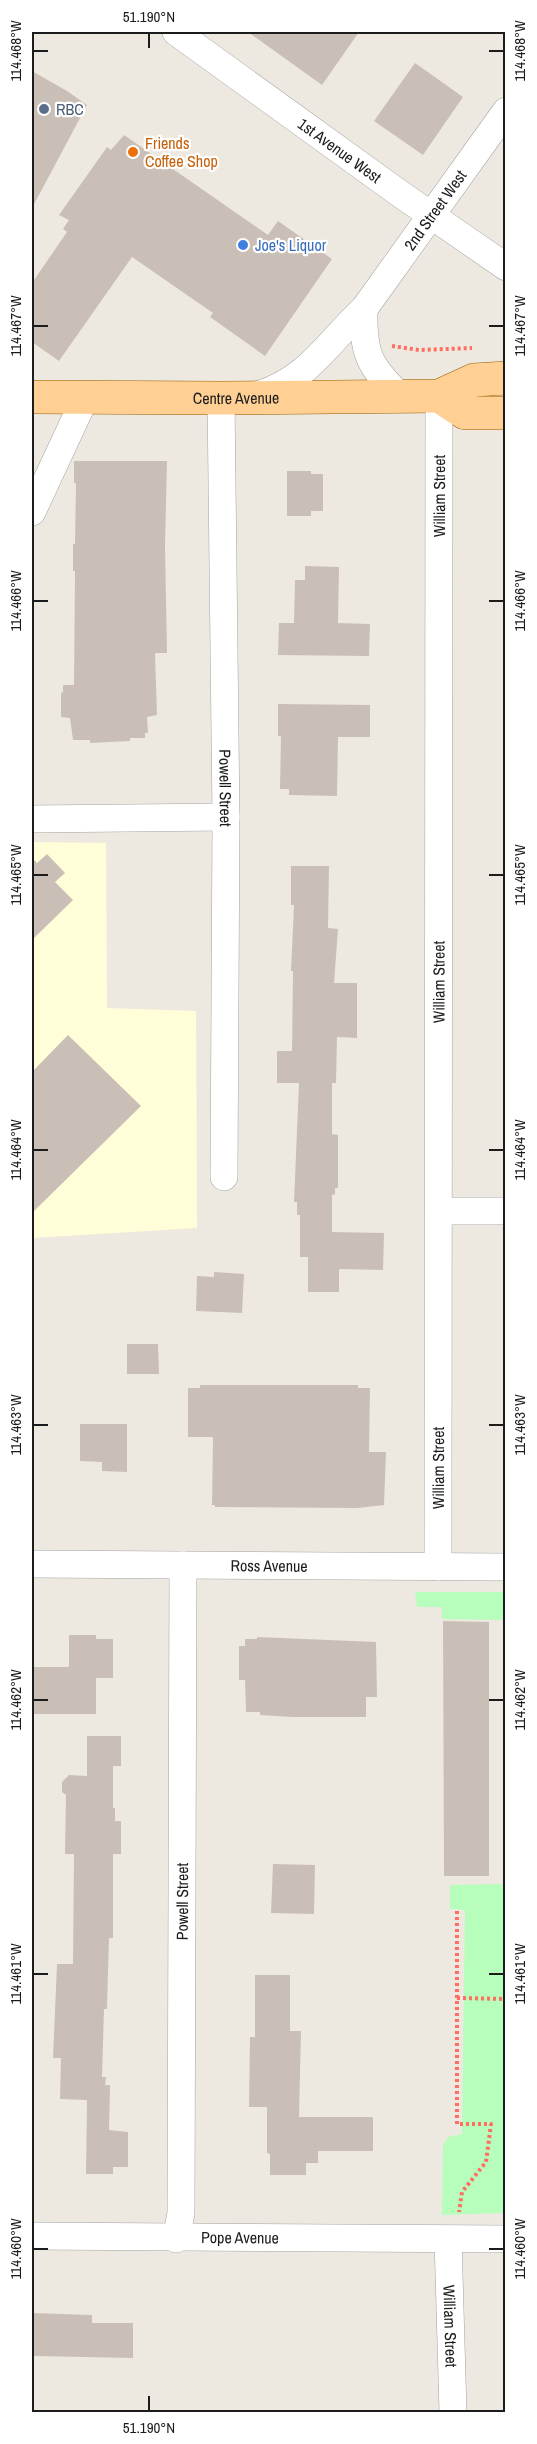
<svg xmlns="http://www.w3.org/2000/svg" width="537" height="2444" font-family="'Archivo Narrow',sans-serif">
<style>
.education{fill:#fffed8}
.park{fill:#b7febc}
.building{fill:#cabfb6}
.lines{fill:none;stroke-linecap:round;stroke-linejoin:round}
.minor-casing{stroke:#a3a3a3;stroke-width:28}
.major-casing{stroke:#936000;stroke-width:34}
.path{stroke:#ff6e60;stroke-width:4;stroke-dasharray:3 3;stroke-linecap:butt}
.minor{stroke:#fff;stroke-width:27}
.major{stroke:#ffcf94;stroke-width:33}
.ticks{fill:none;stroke:#1c1c1c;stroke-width:2}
.service-dot{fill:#5c6f8a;stroke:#fff;stroke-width:2}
.food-dot{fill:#e8710a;stroke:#fff;stroke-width:2}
.shop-dot{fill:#3f7fe0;stroke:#fff;stroke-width:2}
.labels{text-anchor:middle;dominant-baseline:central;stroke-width:4.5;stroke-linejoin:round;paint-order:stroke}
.service-label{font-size:16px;fill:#4e5e75;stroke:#fff;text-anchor:start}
.food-label{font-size:16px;fill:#c56008;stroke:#fff;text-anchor:start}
.street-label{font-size:16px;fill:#1c1c1c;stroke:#fff}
.shop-label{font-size:16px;fill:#366cbe;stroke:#fff;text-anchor:start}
.neatline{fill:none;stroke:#1c1c1c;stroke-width:2}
.ticks-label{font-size:15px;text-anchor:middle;fill:#1c1c1c}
</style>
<rect width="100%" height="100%" fill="#eee9e0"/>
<path class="education" d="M 32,842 L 106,843 L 107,1008 L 196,1011 L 197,1228 L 32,1238 Z"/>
<path class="park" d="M 415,1592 L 505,1592 L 505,1620 L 442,1619 L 442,1607 L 417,1607 Z
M 505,1884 L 505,2213 L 442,2215 L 443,2145 L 448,2137 L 462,2134 L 465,1910 L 450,1909 L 450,1885 Z"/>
<path class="building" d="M 248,32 L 359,32 L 322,85 Z
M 415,63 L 463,97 L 423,155 L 374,121 Z
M 32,71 L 67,91 L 87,105 L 32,208 Z
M 124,135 L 268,235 L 278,221 L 332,259 L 265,356 L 210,317 L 213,313 L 132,257 L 59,361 L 32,342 L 32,283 L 67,232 L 63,229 L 69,220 L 59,215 L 107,147 L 111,150 Z
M 74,461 L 167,461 L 165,546 L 167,653 L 155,653 L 157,715 L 147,717 L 148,733 L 145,733 L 145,738 L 130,738 L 130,741 L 90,743 L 90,740 L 73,740 L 70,718 L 61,717 L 61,693 L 63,692 L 63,685 L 74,685 L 75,571 L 73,571 L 73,544 L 75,544 L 76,483 L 74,483 Z
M 287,471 L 311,471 L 311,474 L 323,474 L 323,511 L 311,511 L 311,516 L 287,516 Z
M 305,566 L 339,567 L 338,623 L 370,624 L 369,656 L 278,655 L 279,623 L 294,623 L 295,580 L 305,580 Z
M 278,704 L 370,705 L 370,737 L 338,737 L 337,796 L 289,795 L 289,789 L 280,789 L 281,736 L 278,736 Z
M 47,854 L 65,873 L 55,882 L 73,900 L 32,940 L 32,858 L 37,863 Z
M 291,866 L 329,866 L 328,928 L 338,929 L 334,983 L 357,983 L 357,1038 L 337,1037 L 336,1083 L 332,1083 L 332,1134 L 338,1135 L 338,1188 L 335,1188 L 335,1194 L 332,1195 L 332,1232 L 384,1233 L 383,1270 L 339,1269 L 339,1292 L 308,1292 L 308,1257 L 300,1257 L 300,1215 L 297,1215 L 297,1202 L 294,1202 L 299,1083 L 277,1083 L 277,1051 L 292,1051 L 293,971 L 291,971 L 294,905 L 291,905 Z
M 68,1035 L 141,1106 L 32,1213 L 32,1072 Z
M 214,1272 L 244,1274 L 242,1313 L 196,1311 L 197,1276 L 214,1277 Z
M 127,1344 L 158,1344 L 159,1374 L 127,1374 Z
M 200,1385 L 358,1385 L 358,1388 L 370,1388 L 369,1452 L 386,1452 L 384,1505 L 357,1508 L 215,1507 L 215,1505 L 212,1505 L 213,1437 L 188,1437 L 188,1388 L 200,1388 Z
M 80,1424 L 127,1424 L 127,1472 L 102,1471 L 102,1462 L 80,1461 Z
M 443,1621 L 489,1622 L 489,1876 L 444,1876 Z
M 69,1635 L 96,1635 L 96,1639 L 113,1639 L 113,1678 L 96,1678 L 96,1714 L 32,1714 L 32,1667 L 69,1667 Z
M 257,1637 L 376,1642 L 377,1697 L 366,1697 L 366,1717 L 292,1717 L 260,1715 L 260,1712 L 246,1712 L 245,1680 L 239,1680 L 239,1646 L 245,1646 L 245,1639 L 257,1639 Z
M 87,1736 L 121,1736 L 121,1766 L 113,1766 L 113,1808 L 115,1808 L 115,1821 L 121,1821 L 121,1854 L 113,1854 L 113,1938 L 109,1938 L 107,2009 L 104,2009 L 102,2077 L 106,2077 L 105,2085 L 110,2085 L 109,2130 L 128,2132 L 128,2167 L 113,2167 L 113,2174 L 86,2174 L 87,2100 L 60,2099 L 61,2058 L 53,2058 L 57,1964 L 73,1964 L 74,1854 L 65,1854 L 66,1795 L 62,1792 L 62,1782 L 69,1775 L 87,1776 Z
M 273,1864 L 315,1865 L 314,1914 L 271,1913 Z
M 255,1975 L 290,1975 L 290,2031 L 301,2031 L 299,2117 L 373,2117 L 373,2151 L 318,2151 L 318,2163 L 306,2163 L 306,2175 L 270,2175 L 270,2154 L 267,2153 L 267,2107 L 249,2107 L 250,2037 L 255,2037 Z
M 33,2313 L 92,2315 L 92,2323 L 133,2323 L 133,2358 L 32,2356 Z"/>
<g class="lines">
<defs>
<g id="minor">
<path id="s1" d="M 176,32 L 399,193 L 506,267"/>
<path d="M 364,309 C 363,353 368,365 400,396"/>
<path id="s2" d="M 258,395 C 310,378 326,344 364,309 L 506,111"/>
<path id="s3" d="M 221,398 L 226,817 L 224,1177"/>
<path d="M 32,512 L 85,398"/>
<path d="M 32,819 L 226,817"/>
<path d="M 439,1211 L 506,1211"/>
<path id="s4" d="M 32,1564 L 506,1567"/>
<path id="s5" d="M 438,1567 L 439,396"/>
<path id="s6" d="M 32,2236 L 506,2239"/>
<path id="s7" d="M 176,2239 L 181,2213 L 183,1565"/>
<path id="s8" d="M 448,2239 L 453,2412"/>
</g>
<g id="major">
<path d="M 439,396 L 465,413 L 506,413"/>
<path id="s9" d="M 32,397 L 221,398 L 439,396 L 474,380 L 506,378"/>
</g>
</defs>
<use href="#minor" class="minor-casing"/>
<use href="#major" class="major-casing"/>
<path class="path" d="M 392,346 L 419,350 L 472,348
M 457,1911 L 457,2124 L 491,2124 L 486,2162 L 462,2192 L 459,2212
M 457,1998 L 506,1999"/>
<use href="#minor" class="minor"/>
<use href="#major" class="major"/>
</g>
<path class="ticks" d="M 149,33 L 149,48M 33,51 L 48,51M 489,51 L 504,51M 33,326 L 48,326M 489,326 L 504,326M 33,601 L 48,601M 489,601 L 504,601M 33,875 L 48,875M 489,875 L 504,875M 33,1150 L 48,1150M 489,1150 L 504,1150M 33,1425 L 48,1425M 489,1425 L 504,1425M 33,1700 L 48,1700M 489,1700 L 504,1700M 33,1974 L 48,1974M 489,1974 L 504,1974M 33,2249 L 48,2249M 489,2249 L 504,2249M 149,2396 L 149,2411"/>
<circle class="service-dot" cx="44" cy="109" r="6"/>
<circle class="food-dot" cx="133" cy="152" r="6"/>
<circle class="shop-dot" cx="243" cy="245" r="6"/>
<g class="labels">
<g class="service-label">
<text x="56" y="109">RBC</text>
</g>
<g class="food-label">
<text x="145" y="143">Friends<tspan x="145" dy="18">Coffee Shop</tspan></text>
</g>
<g class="street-label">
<text stroke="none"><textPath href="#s1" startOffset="202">1st Avenue West</textPath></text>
<text stroke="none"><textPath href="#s2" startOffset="260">2nd Street West</textPath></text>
<text stroke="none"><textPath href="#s9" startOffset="204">Centre Avenue</textPath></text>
<text stroke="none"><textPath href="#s5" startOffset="1071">William Street</textPath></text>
<text stroke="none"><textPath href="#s3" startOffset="390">Powell Street</textPath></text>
<text stroke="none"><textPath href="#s5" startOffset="585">William Street</textPath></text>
<text stroke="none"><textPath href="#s5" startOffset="99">William Street</textPath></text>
<text stroke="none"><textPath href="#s4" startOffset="237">Ross Avenue</textPath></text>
<text stroke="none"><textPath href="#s7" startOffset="338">Powell Street</textPath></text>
<text stroke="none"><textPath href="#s6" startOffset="208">Pope Avenue</textPath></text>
<text stroke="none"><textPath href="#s8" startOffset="87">William Street</textPath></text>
</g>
<g class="shop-label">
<text x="255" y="245">Joe's Liquor</text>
</g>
</g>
<rect width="537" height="2444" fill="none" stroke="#ffffff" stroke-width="66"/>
<rect x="33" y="33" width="471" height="2378" class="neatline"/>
<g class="ticks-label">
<text x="149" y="22">51.190°N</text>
<text transform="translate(520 51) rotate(-90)" y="5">114.468°W</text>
<text transform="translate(16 51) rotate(-90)" y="5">114.468°W</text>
<text transform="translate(16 326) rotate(-90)" y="5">114.467°W</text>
<text transform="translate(520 326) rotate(-90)" y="5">114.467°W</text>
<text transform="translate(16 601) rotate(-90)" y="5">114.466°W</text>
<text transform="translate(520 601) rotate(-90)" y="5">114.466°W</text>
<text transform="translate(520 875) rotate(-90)" y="5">114.465°W</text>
<text transform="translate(16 875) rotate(-90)" y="5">114.465°W</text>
<text transform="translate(16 1150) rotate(-90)" y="5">114.464°W</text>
<text transform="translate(520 1150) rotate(-90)" y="5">114.464°W</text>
<text transform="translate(520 1425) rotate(-90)" y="5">114.463°W</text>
<text transform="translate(16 1425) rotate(-90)" y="5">114.463°W</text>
<text transform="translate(16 1700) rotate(-90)" y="5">114.462°W</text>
<text transform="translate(520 1700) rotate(-90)" y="5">114.462°W</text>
<text transform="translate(520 1974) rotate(-90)" y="5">114.461°W</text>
<text transform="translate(16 1974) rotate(-90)" y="5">114.461°W</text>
<text transform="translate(16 2249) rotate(-90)" y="5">114.460°W</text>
<text transform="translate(520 2249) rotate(-90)" y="5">114.460°W</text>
<text x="149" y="2433">51.190°N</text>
</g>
</svg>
